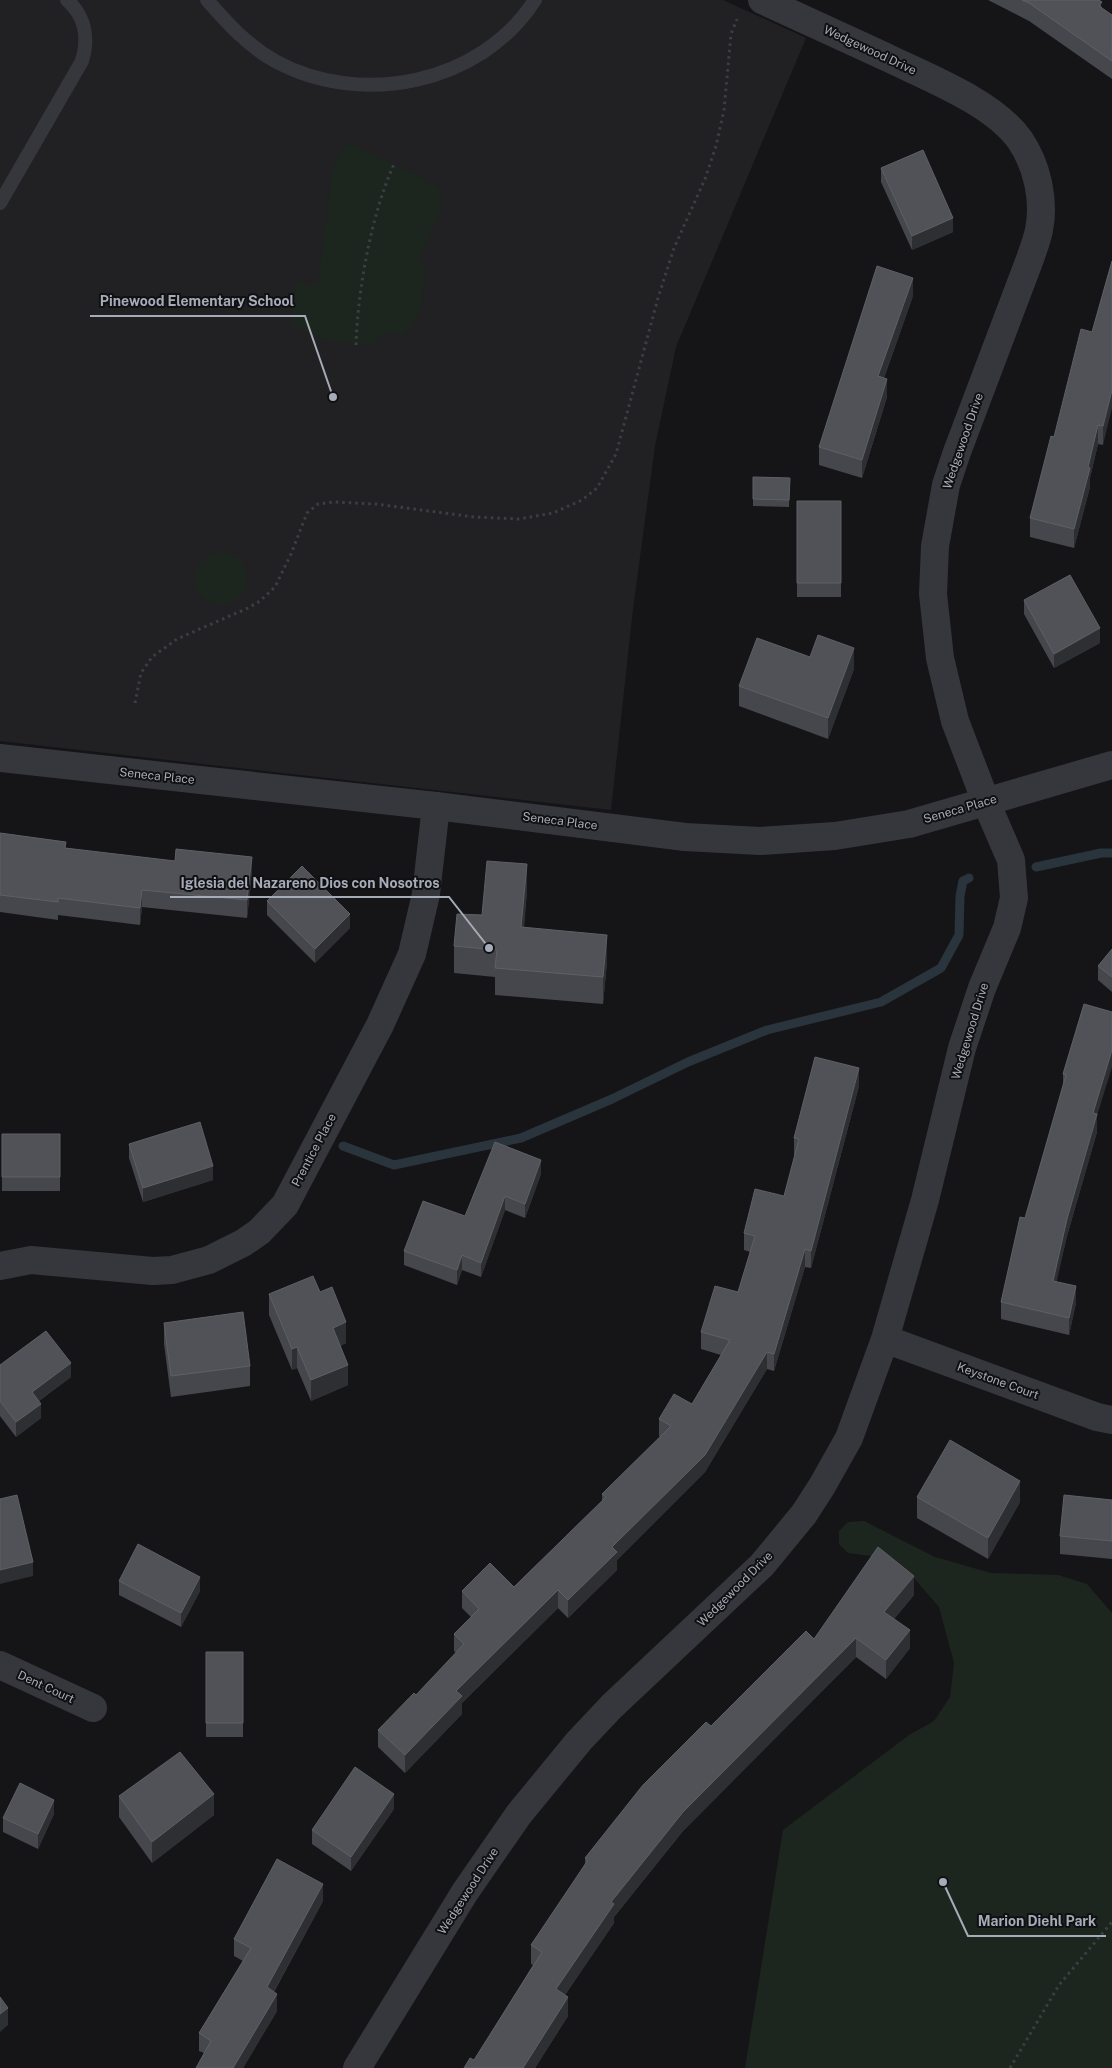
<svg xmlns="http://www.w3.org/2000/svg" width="1112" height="2068" font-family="'Public Sans',sans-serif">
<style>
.built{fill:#212124}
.green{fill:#1d261e}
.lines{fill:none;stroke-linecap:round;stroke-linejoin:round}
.stream{stroke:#2a343c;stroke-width:9}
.path{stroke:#3c3e44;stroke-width:3;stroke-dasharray:2.5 4;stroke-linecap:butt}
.service{stroke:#36373d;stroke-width:14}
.minor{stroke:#36373d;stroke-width:28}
.tertiary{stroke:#36373d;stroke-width:28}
.wall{fill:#46474c}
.shaded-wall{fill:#2e2f32}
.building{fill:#515258;stroke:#5e6067}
.labels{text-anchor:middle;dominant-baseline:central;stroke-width:4;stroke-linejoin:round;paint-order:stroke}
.street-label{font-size:12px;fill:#a6abb8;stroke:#101012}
.leader{fill:none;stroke:#a6abb8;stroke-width:2}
.callout-dot{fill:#a6abb8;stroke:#101012;stroke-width:2}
.callout-label{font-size:14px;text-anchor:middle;font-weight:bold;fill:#a6abb8;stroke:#101012;stroke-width:4;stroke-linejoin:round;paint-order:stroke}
</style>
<rect width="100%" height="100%" fill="#151517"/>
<path class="built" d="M 0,0 L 723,0 L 806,38 L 676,347 L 655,446 L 633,609 L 611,810 L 0,741 Z"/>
<path class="green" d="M 347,144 L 353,145 L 422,178 L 437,188 L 442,203 L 439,217 L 419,257 L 426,271 L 420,314 L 403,334 L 382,333 L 374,346 L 327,340 L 291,326 L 296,282 L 311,286 L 318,283 L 332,173 L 338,155 Z
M195 578a26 26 0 1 1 52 0a26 26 0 1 1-52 0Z
M 864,1521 L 935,1557 L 991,1573 L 1058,1575 L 1087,1584 L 1112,1613 L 1112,2068 L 745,2068 L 783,1830 L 909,1735 L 934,1721 L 950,1697 L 954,1663 L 939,1607 L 913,1577 L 871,1556 L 848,1553 L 839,1544 L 839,1531 L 848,1522 Z"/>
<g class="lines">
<path class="stream" d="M 1036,867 L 1101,853 L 1112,853
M 343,1146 L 394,1165 L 521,1138 L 612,1099 L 688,1062 L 767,1030 L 881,1002 L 941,968 L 959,935 L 960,896 L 963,881 L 969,878"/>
<path class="path" d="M 356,345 C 358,288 371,216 394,164
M 135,703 L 141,673 L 152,657 L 177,639 L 248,608 L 260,601 L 275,587 L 291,554 L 307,513 L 318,504 L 334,502 L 376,504 L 474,517 L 519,519 L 553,513 L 582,500 L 597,488 L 616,454 L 658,298 L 674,248 L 705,179 L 716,146 L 724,110 L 731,34 L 737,19
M 1010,2068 L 1059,1985 L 1112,1922"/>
<path class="service" d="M 207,0 C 227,23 248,46 275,61 C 361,108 481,84 535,0
M 0,203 L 82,61 C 89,38 85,16 67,0"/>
<path class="minor" d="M 0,1266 L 31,1260 L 153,1271 L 172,1270 L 209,1260 L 243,1243 L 259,1232 L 285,1205 L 380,1025 L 412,954 L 426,894 L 436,806
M 885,1339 L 1097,1417 L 1112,1420
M 0,1665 L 93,1708
M 357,2068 L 465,1892 L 519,1814 L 579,1741 L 612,1706 L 762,1565 L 804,1514 L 822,1486 L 849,1438 L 885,1339 L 925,1200 L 962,1048 L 982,988 L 1007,928 L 1014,898 L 1011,860 L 986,802 L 955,721 L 940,658 L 933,594 L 935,546 L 946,485 L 957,452 L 1030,259 C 1033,250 1037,240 1039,230 C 1045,200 1037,165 1020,140 C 993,102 927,77 886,57 C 845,38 803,19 762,0"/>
<path class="tertiary" d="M 0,758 L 436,806 L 685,837 L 760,841 L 835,836 L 909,824 L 1112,765"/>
</g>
<path class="wall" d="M 988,0 L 1099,0 L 1102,8 L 1112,15 L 1112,79 L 1029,21 Z
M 881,168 L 953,232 L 912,250 L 881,182 Z
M 1112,261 L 1103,445 L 1098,444 L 1090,478 L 1090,487 L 1074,548 L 1030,537 L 1030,518 L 1054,437 L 1092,332 Z
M 913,296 L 884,378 L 887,397 L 862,478 L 819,465 L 819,447 Z
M 753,477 L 790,478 L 789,507 L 753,506 Z
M 797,501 L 841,501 L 841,597 L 797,597 Z
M 1024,600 L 1100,643 L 1054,668 L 1024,614 Z
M 854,669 L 828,739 L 739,706 L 739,686 Z
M 0,833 L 66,848 L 252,874 L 247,918 L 142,907 L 140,925 L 58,915 L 58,920 L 0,912 Z
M 527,891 L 524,927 L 607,962 L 603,1004 L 495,995 L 495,977 L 454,973 L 454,946 L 482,915 Z
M 267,901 L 350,928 L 315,963 L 267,915 Z
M 1112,949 L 1112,992 L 1098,980 L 1098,966 Z
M 1084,1004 L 1097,1116 L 1097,1132 L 1067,1236 L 1056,1281 L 1076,1303 L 1069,1335 L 1001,1319 L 1001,1302 L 1063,1087 L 1063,1074 Z
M 859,1086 L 811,1268 L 805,1267 L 774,1371 L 767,1369 L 705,1472 L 617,1560 L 617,1570 L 568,1618 L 558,1608 L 462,1703 L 462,1714 L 405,1773 L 378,1747 L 378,1730 L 416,1695 L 456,1653 L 454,1651 L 454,1634 L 471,1617 L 462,1608 L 462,1591 L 514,1587 L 602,1501 L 602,1494 L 660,1437 L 659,1436 L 659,1419 L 692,1404 L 721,1355 L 701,1349 L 701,1332 L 738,1292 L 750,1252 L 744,1250 L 744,1233 L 784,1196 L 795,1155 L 794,1155 L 794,1138 Z
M 2,1134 L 60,1134 L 60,1191 L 2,1191 Z
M 129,1144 L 213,1180 L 143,1202 L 129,1158 Z
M 541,1174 L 525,1218 L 505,1210 L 481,1277 L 462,1270 L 457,1285 L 404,1265 L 404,1251 Z
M 320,1292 L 346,1343 L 340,1346 L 348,1385 L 311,1401 L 297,1368 L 292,1370 L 269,1315 L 269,1294 Z
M 164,1323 L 250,1366 L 250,1386 L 171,1397 L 164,1344 Z
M 0,1365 L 71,1377 L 39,1401 L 41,1418 L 16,1437 L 0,1416 Z
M 917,1497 L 1020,1502 L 988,1559 L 917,1518 Z
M 1112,1500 L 1112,1559 L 1060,1554 L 1060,1536 Z
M 119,1581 L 200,1591 L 181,1627 L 119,1595 Z
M 914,1595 L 894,1619 L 910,1648 L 886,1679 L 856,1657 L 683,1831 L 614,1917 L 614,1923 L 565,1995 L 568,2016 L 535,2068 L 464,2068 L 474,2060 L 533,1965 L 531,1964 L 531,1945 L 585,1865 L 585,1858 L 711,1726 L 814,1639 Z
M 206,1652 L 243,1652 L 243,1737 L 206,1737 Z
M 119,1796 L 214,1815 L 152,1863 L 119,1817 Z
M 394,1809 L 351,1871 L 312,1844 L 312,1830 Z
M 54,1814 L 38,1849 L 3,1832 L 3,1818 Z
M 323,1901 L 274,1992 L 277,2011 L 243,2068 L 196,2068 L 204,2053 L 199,2051 L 199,2033 L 243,1961 L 234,1956 L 234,1939 Z"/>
<path class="shaded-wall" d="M 953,218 L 953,232 L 912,250 L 912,236 Z
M 913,278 L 913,296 L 878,394 L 878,376 Z
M 887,379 L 887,397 L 862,478 L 862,460 Z
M 1112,390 L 1112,408 L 1103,445 L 1103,426 Z
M 1098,425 L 1098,444 L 1090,478 L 1090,487 L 1074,548 L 1074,529 Z
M 1100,628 L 1100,643 L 1054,668 L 1054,654 Z
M 854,648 L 854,669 L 828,739 L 828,718 Z
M 252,857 L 252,874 L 247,918 L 247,900 Z
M 527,864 L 527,891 L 521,954 L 521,927 Z
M 142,890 L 142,907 L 140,925 L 140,908 Z
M 350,914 L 350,928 L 315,963 L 315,949 Z
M 607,935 L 607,962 L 603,1004 L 603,977 Z
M 1112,1050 L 1112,1067 L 1097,1116 L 1097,1132 L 1067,1236 L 1053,1298 L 1053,1281 L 1067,1219 L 1093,1113 Z
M 859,1068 L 859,1086 L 811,1268 L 811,1251 Z
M 541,1160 L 541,1174 L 525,1218 L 525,1204 Z
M 213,1166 L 213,1180 L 143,1202 L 143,1188 Z
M 505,1196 L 505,1210 L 481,1277 L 481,1263 Z
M 805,1249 L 805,1267 L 774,1371 L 774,1354 Z
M 462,1255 L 462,1270 L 457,1285 L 457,1270 Z
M 1076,1286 L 1076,1303 L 1069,1335 L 1069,1318 Z
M 346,1322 L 346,1343 L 333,1349 L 333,1328 Z
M 297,1347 L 297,1368 L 292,1370 L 292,1349 Z
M 767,1352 L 767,1369 L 705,1472 L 617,1560 L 617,1570 L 568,1618 L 568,1600 L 612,1547 Z
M 71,1363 L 71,1377 L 32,1406 L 32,1392 Z
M 348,1365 L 348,1385 L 311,1401 L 311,1380 Z
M 41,1404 L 41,1418 L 16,1437 L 16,1422 Z
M 1020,1481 L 1020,1502 L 988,1559 L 988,1538 Z
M 33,1562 L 33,1576 L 0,1584 L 0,1570 Z
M 914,1576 L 914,1595 L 884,1631 L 884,1612 Z
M 200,1577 L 200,1591 L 181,1627 L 181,1613 Z
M 558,1590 L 558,1608 L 462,1703 L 462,1714 L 405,1773 L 405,1755 L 456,1691 Z
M 910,1630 L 910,1648 L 886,1679 L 886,1660 Z
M 856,1638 L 856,1657 L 683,1831 L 614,1917 L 614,1923 L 556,2008 L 556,1989 L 611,1902 L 683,1812 Z
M 214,1794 L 214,1815 L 152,1863 L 152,1842 Z
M 394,1794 L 394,1809 L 351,1871 L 351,1857 Z
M 54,1800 L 54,1814 L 38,1849 L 38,1834 Z
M 323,1884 L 323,1901 L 267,2004 L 267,1987 Z
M 277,1994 L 277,2011 L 243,2068 L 233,2068 Z
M 568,1997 L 568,2016 L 535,2068 L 523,2068 Z
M 8,2008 L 8,2025 L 0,2032 L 0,2014 Z"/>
<path class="building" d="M 1022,0 L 1099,0 L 1102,2 L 1099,6 L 1112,15 L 1112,61 L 1029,3 Z
M 923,150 L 953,218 L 912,236 L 881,168 Z
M 1112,261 L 1112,390 L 1103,426 L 1098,425 L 1088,467 L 1090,468 L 1074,529 L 1030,518 L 1051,436 L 1054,437 L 1081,329 L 1092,332 Z
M 877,266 L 913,278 L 878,376 L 887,379 L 862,460 L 819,447 Z
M 753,477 L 790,478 L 789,500 L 753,499 Z
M 797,501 L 841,501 L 841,583 L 797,583 Z
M 1070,575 L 1100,628 L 1054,654 L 1024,600 Z
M 818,635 L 854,648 L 828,718 L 739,686 L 757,638 L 810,657 Z
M 0,833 L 66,842 L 65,848 L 175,861 L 176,849 L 252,857 L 247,900 L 142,890 L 140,908 L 58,898 L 58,902 L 0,895 Z
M 487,861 L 527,864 L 521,927 L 607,935 L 603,977 L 495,968 L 497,950 L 454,946 L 457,914 L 482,915 Z
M 302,866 L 350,914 L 315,949 L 267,901 Z
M 1112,949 L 1112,977 L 1098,966 Z
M 1084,1004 L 1112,1012 L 1112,1050 L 1093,1113 L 1097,1114 L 1067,1219 L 1053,1281 L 1076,1286 L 1069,1318 L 1001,1302 L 1020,1217 L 1025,1218 L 1066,1075 L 1063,1074 Z
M 815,1057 L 859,1068 L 811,1251 L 805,1249 L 774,1354 L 767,1352 L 705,1455 L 612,1547 L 617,1552 L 568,1600 L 558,1590 L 456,1691 L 462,1696 L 405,1755 L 378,1730 L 414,1693 L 416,1695 L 464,1644 L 454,1634 L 479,1609 L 462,1591 L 490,1563 L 514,1587 L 606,1497 L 602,1494 L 671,1426 L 659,1419 L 674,1394 L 692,1404 L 730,1340 L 701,1332 L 715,1286 L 738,1292 L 755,1236 L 744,1233 L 755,1189 L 784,1196 L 799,1139 L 794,1138 Z
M 200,1122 L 213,1166 L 143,1188 L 129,1144 Z
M 2,1134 L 60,1134 L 60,1177 L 2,1177 Z
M 495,1142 L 541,1160 L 525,1204 L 505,1196 L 481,1263 L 462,1255 L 457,1270 L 404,1251 L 423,1201 L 465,1216 Z
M 313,1276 L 320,1292 L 332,1287 L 346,1322 L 333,1328 L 348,1365 L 311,1380 L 297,1347 L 292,1349 L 269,1294 Z
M 243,1312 L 250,1366 L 171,1376 L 164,1323 Z
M 46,1331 L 71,1363 L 32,1392 L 41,1404 L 16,1422 L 0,1401 L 0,1365 Z
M 950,1440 L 1020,1481 L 988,1538 L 917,1497 Z
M 17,1495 L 33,1562 L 0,1570 L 0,1499 Z
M 1064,1495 L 1112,1500 L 1112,1541 L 1060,1536 Z
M 138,1544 L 200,1577 L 181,1613 L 119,1581 Z
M 878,1547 L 914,1576 L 884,1612 L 910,1630 L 886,1660 L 856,1638 L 683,1812 L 611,1902 L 614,1904 L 556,1989 L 568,1997 L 523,2068 L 464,2068 L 470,2058 L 474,2060 L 542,1952 L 531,1945 L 588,1860 L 585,1858 L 643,1785 L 706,1722 L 711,1726 L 806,1631 L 814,1639 Z
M 206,1652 L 243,1652 L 243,1723 L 206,1723 Z
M 180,1752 L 214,1794 L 152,1842 L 119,1796 Z
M 355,1767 L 394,1794 L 351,1857 L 312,1830 Z
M 20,1783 L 54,1800 L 38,1834 L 3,1818 Z
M 277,1859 L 323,1884 L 267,1987 L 277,1994 L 233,2068 L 196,2068 L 211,2041 L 199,2033 L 251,1948 L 234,1939 Z
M 0,1997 L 8,2008 L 0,2014 Z"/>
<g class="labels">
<g class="street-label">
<text transform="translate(870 50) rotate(25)">Wedgewood Drive</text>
<text transform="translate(963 441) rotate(-71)">Wedgewood Drive</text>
<text transform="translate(157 776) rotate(6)">Seneca Place</text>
<text transform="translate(960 809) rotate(-16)">Seneca Place</text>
<text transform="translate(560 821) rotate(7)">Seneca Place</text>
<text transform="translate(970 1031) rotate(-73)">Wedgewood Drive</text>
<text transform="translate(314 1150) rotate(-62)">Prentice Place</text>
<text transform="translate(998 1381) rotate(20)">Keystone Court</text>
<text transform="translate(735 1589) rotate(-45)">Wedgewood Drive</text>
<text transform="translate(46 1687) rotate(25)">Dent Court</text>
<text transform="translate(468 1891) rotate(-57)">Wedgewood Drive</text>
</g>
</g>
<path class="leader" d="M333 397L305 316H90M489 948L449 897H170M943 1882L968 1936H1106"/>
<g class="callout-dot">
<circle cx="333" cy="397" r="5"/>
<circle cx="489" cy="948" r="5"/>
<circle cx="943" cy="1882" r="5"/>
</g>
<g class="callout-label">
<text x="197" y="306">Pinewood Elementary School</text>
<text x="310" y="888">Iglesia del Nazareno Dios con Nosotros</text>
<text x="1037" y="1926">Marion Diehl Park</text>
</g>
</svg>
